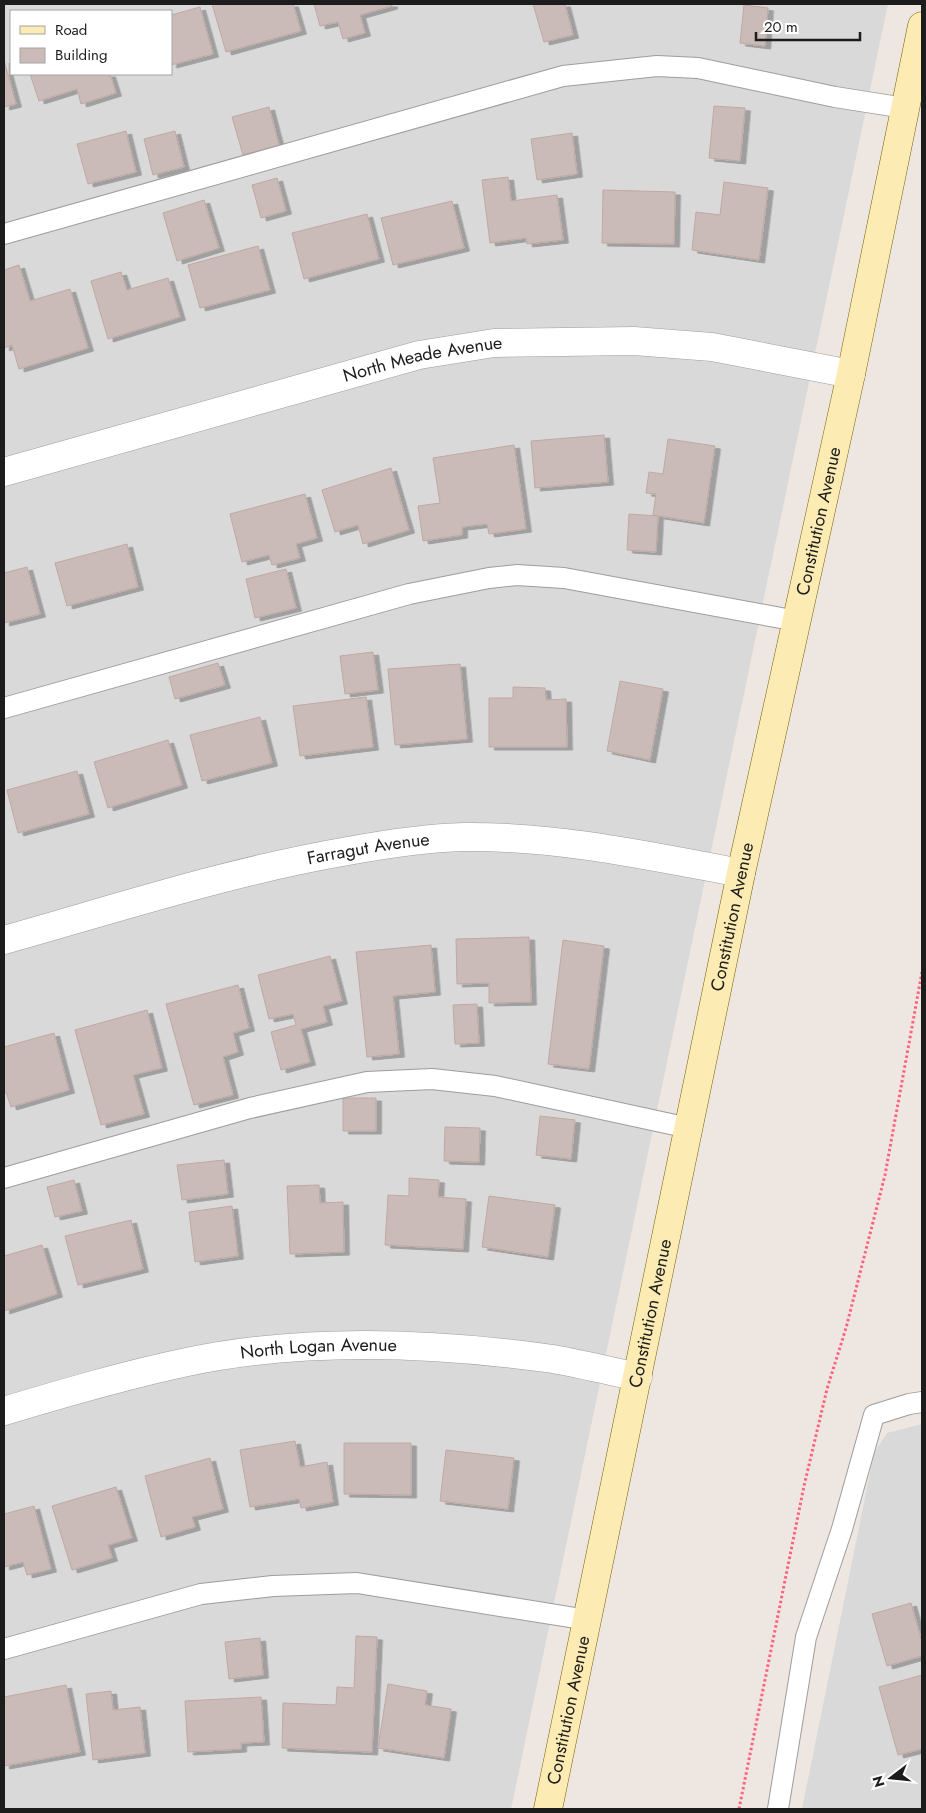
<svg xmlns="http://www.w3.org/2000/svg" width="926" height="1813" font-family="Jost,sans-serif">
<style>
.residential{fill:#dad9d9;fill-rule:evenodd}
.building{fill:#cabbb8;stroke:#c0a8a3;filter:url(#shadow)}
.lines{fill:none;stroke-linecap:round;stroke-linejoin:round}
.lane-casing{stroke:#9d9d9d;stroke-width:22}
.street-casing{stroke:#9d9d9d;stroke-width:29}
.secondary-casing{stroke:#766201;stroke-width:29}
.path{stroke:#ff627d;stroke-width:3;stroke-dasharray:2.5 2.5;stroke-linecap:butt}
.lane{stroke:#fff;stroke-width:20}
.street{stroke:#fff;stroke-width:28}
.secondary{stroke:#fcebb2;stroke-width:28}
.labels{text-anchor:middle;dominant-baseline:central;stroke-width:4.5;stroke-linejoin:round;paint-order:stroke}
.street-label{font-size:18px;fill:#1c1c1c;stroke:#fff}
</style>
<defs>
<filter id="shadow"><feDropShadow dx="5.5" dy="3" stdDeviation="0" flood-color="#0004"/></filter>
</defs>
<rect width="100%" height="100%" fill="#eee6e1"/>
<path class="residential" d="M 4,4 L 888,4 L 511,1809 L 4,1809 ZM 11,11 L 171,11 L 171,74 L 11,74 Z
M 922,1424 L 922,1809 L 802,1809 L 874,1453 L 887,1433 Z"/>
<path class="building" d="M 212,4 L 293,4 L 301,31 L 226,52 Z
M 314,4 L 392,4 L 392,6 L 360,15 L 365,33 L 343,39 L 338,22 L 320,26 Z
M 533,4 L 565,4 L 573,35 L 544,42 Z
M 744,5 L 768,8 L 765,46 L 740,43 Z
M 200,7 L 213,54 L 171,65 L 171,15 Z
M 4,60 L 16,104 L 4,107 Z
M 30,74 L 110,74 L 116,93 L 81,104 L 77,89 L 39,101 Z
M 714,106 L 745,108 L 740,161 L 709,158 Z
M 269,107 L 279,145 L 243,155 L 232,117 Z
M 126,131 L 136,172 L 88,184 L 77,144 Z
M 175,131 L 184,167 L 153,175 L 144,139 Z
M 572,133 L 577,174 L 537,180 L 531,139 Z
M 508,177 L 511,201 L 557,195 L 563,240 L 527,244 L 526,238 L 490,243 L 482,180 Z
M 277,178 L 286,211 L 261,218 L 252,185 Z
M 724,182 L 768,188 L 759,260 L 692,250 L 696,212 L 720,215 Z
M 603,190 L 675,192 L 674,244 L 602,243 Z
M 204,200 L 219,248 L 177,261 L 163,213 Z
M 452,201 L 464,248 L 393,265 L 381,218 Z
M 367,214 L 379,259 L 304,279 L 292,233 Z
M 258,246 L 270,290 L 200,308 L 188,265 Z
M 19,265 L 30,301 L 70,289 L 88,348 L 19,369 L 12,345 L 4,348 L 4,270 Z
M 121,272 L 127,290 L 168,278 L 180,317 L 108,339 L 91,281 Z
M 604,435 L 608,482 L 535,488 L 531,441 Z
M 668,439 L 715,446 L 704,523 L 653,515 L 656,494 L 646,493 L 649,472 L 663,474 Z
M 514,445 L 526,529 L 489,534 L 487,524 L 462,527 L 462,535 L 423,541 L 418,506 L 440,503 L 433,458 Z
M 391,468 L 409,530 L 363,544 L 358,525 L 335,532 L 322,490 Z
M 305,494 L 317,538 L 296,544 L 300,558 L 272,565 L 269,555 L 242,562 L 230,514 Z
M 629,514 L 658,516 L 656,552 L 627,550 Z
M 127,544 L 138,587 L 67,606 L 55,563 Z
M 27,567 L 40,614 L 4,623 L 4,573 Z
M 286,569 L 296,608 L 255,618 L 246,579 Z
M 373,652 L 378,690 L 345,694 L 340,656 Z
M 218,663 L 225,685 L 175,699 L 169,677 Z
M 460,664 L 467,739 L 395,745 L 388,669 Z
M 620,681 L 663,689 L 650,760 L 607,751 Z
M 513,687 L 545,688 L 546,700 L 566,699 L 567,747 L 489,747 L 489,698 L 513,698 Z
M 366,697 L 373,747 L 300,756 L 293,706 Z
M 260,717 L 272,763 L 202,781 L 190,735 Z
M 168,740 L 182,785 L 108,808 L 94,762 Z
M 77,771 L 89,814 L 18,833 L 7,790 Z
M 529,937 L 531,1002 L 489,1003 L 489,983 L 457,984 L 456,939 Z
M 563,940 L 604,946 L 589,1069 L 548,1064 Z
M 431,945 L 435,992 L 393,996 L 399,1054 L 367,1057 L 356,952 Z
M 330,956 L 342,1001 L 323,1006 L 327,1022 L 301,1029 L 310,1062 L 281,1070 L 271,1032 L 296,1025 L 293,1014 L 269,1019 L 258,975 Z
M 238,985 L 249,1028 L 233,1033 L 238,1052 L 223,1057 L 233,1095 L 194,1105 L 166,1004 Z
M 477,1004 L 479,1043 L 455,1044 L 453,1005 Z
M 147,1010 L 162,1068 L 133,1075 L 144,1114 L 101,1125 L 75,1030 Z
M 54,1033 L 69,1090 L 11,1107 L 6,1092 L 4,1093 L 4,1047 Z
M 343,1098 L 376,1098 L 376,1131 L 343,1131 Z
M 540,1116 L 575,1120 L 571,1159 L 536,1155 Z
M 445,1127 L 480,1128 L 479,1162 L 444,1161 Z
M 224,1160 L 228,1194 L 182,1200 L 177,1165 Z
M 409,1178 L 439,1180 L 438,1197 L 466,1199 L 463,1249 L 385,1245 L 388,1195 L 409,1196 Z
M 74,1180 L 82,1211 L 55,1217 L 47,1187 Z
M 319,1185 L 320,1203 L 343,1202 L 344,1252 L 290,1254 L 287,1186 Z
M 489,1196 L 555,1205 L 548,1257 L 482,1247 Z
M 232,1206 L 238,1256 L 195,1262 L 189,1212 Z
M 131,1220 L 143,1269 L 78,1285 L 65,1236 Z
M 42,1245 L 57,1294 L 4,1311 L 4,1256 Z
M 295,1441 L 300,1467 L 327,1462 L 333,1502 L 301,1508 L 299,1499 L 250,1507 L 240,1450 Z
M 344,1443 L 411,1443 L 411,1495 L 344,1494 Z
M 446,1450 L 514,1458 L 508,1509 L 440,1501 Z
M 210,1458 L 223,1509 L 192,1517 L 195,1527 L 161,1537 L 145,1476 Z
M 116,1487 L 132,1538 L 108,1545 L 112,1558 L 72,1570 L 52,1506 Z
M 34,1506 L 51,1569 L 27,1575 L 23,1562 L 4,1567 L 4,1514 Z
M 911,1603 L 922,1642 L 922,1656 L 887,1666 L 872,1614 Z
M 356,1636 L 377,1637 L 372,1752 L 282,1748 L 283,1703 L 336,1705 L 337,1687 L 354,1688 Z
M 260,1638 L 263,1675 L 229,1679 L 225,1642 Z
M 922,1675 L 922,1749 L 898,1755 L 879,1687 Z
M 388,1684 L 427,1691 L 425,1705 L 451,1709 L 444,1758 L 378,1748 Z
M 66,1685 L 80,1752 L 4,1766 L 4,1697 Z
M 111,1691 L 113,1710 L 140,1707 L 145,1753 L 93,1760 L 86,1694 Z
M 261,1697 L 264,1742 L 241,1743 L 241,1749 L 188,1752 L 185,1701 Z"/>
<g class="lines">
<defs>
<path id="lane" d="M 4,234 L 563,76 L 657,66 L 698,68 L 835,97 L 905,108
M 4,708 L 409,594 L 489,578 L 517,575 L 564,578 L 797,621
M 4,1178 L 250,1108 L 367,1082 L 432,1079 L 495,1086 L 689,1128
M 4,1649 L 201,1594 L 273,1586 L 357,1583 L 588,1620
M 778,1809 L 806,1637 L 842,1529 L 874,1415 L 909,1404 L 922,1402"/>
<g id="street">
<path id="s1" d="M 4,472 L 419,355 L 494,343 L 634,341 L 712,347 L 851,374"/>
<path id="s2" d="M 4,940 C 118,908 231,871 348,851 C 386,844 425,838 464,837 C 558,836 649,856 741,873"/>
<path id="s3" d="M 4,1411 C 64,1393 125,1375 187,1362 C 306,1337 432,1342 553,1359 C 581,1364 610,1371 638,1377"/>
</g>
<g id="secondary">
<path id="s4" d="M 548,1809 L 741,873 L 851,374 L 922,26"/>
</g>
</defs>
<use href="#lane" class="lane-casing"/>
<use href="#street" class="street-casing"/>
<use href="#secondary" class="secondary-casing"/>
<path class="path" d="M 739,1809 L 804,1486 L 827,1389 L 846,1328 L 885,1175 L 922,972"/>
<use href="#lane" class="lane"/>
<use href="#street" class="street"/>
<use href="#secondary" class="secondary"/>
</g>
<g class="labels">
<g class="street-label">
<text stroke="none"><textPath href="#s1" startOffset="434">North Meade Avenue</textPath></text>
<text stroke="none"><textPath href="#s4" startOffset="1316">Constitution Avenue</textPath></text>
<text stroke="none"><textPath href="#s2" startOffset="376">Farragut Avenue</textPath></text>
<text stroke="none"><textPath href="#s4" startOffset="911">Constitution Avenue</textPath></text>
<text stroke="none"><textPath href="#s4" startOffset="506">Constitution Avenue</textPath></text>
<text stroke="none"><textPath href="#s3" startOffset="322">North Logan Avenue</textPath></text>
<text stroke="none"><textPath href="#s4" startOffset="101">Constitution Avenue</textPath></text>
</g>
</g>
<rect width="926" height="1813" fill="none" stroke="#1c1c1c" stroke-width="10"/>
<rect x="10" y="10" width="162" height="65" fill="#ffffff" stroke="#a4a4a4"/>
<rect x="20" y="26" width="25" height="8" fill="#fcebb2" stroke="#a4a4a4"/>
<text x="55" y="35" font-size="15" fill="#1c1c1c">Road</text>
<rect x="20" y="48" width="25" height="15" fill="#cabbb8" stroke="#a4a4a4"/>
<text x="55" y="60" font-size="15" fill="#1c1c1c">Building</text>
<g transform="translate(891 1778) rotate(254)" stroke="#ffffff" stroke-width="4" paint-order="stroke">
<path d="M0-4L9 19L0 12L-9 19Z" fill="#1c1c1c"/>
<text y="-8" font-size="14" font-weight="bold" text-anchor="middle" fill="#1c1c1c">N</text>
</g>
<path d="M756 32v8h104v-8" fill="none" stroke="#1c1c1c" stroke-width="2.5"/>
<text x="764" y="32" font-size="15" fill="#1c1c1c" stroke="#ffffff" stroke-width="4" paint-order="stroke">20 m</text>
</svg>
